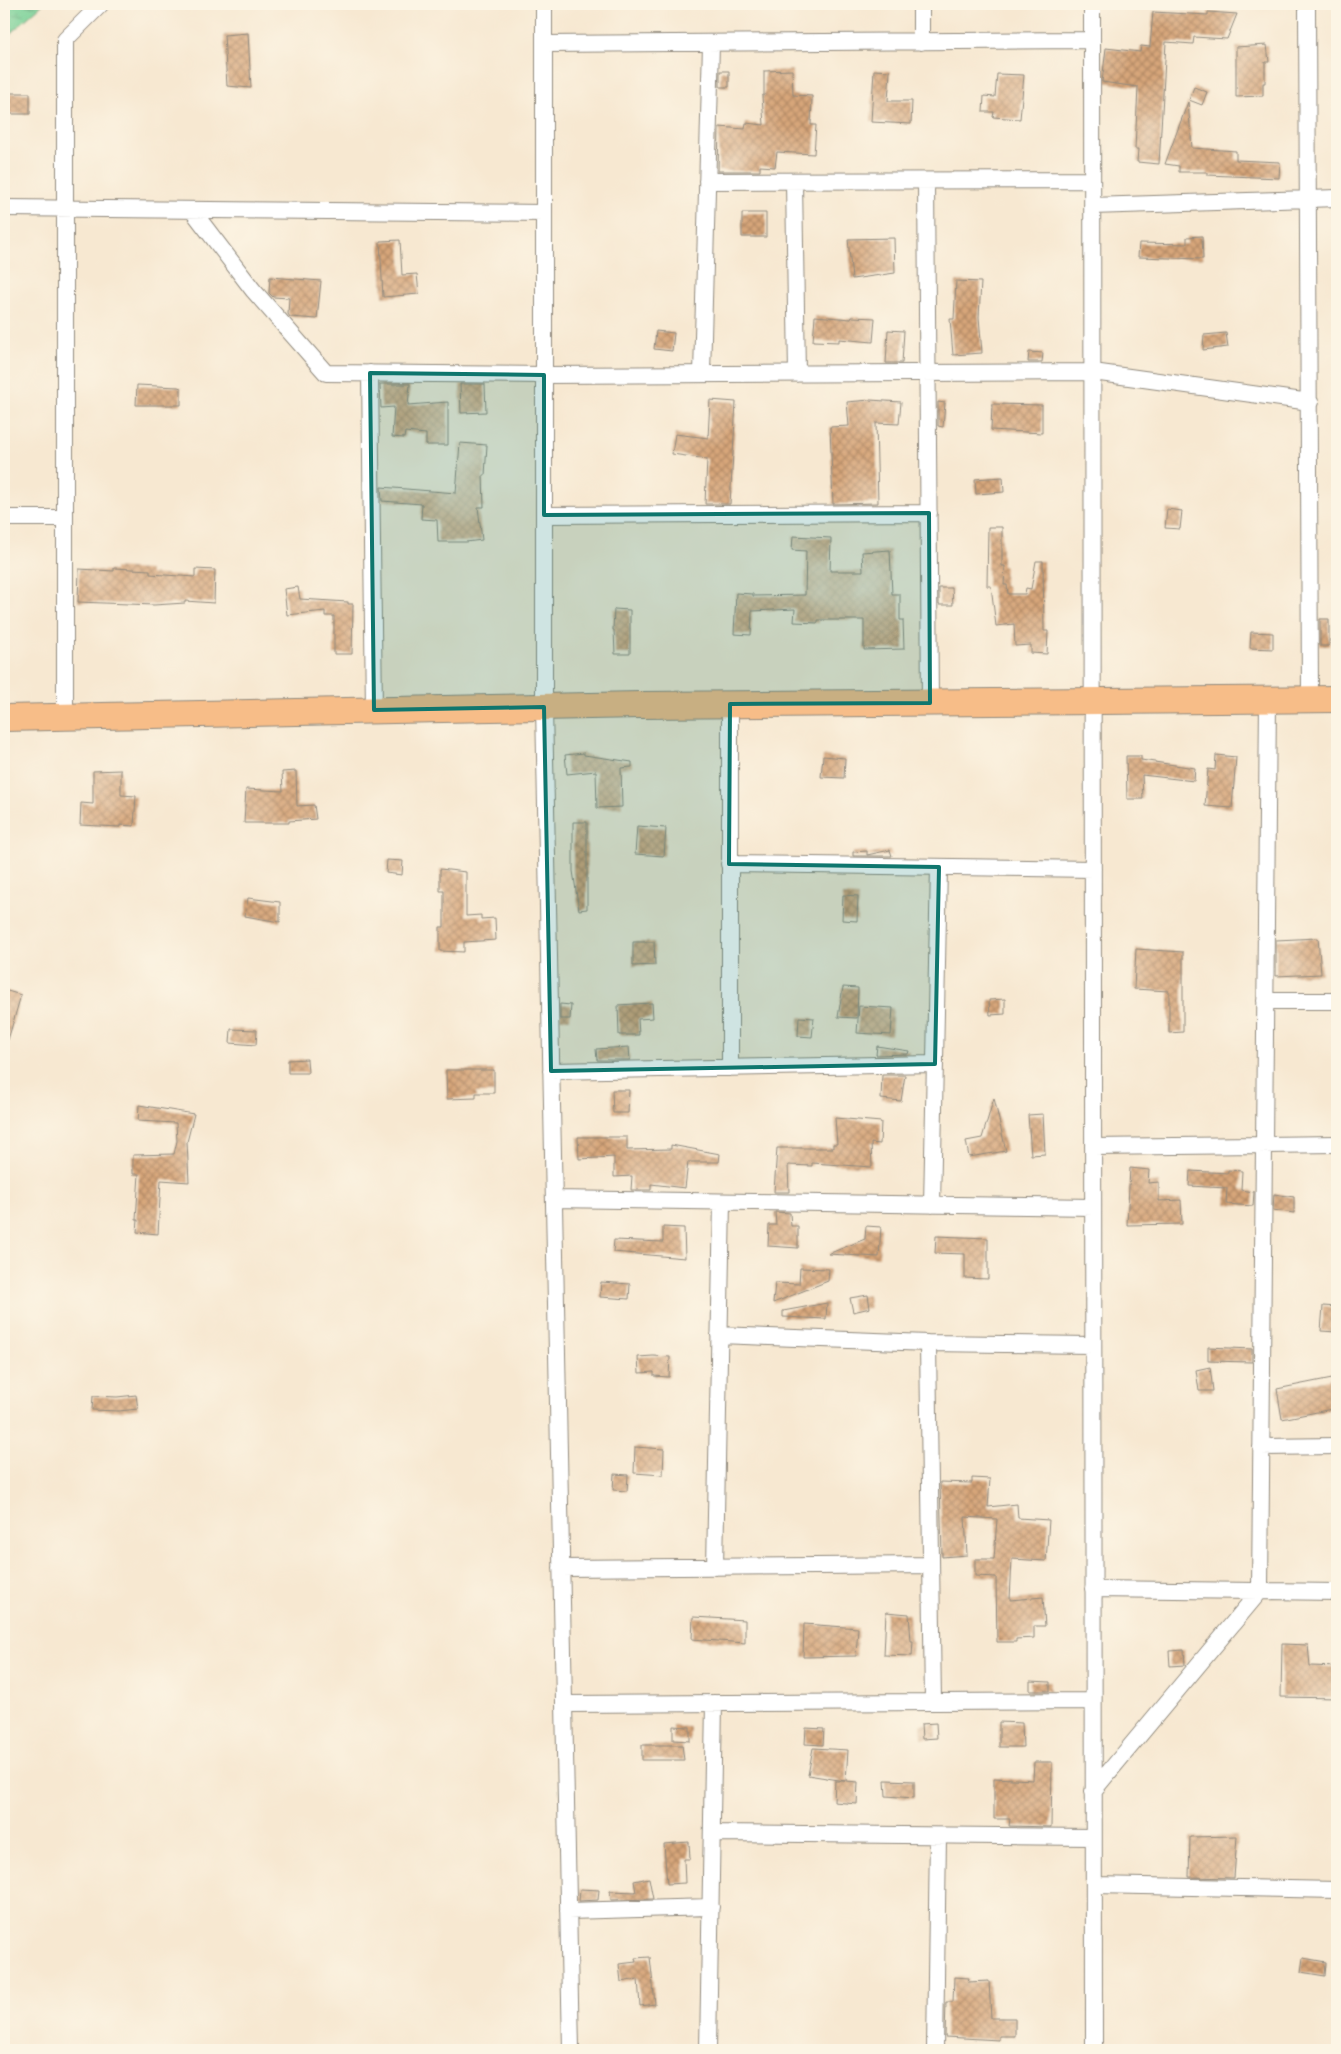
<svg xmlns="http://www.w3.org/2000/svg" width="1341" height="2054" font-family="Cardo,serif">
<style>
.wetland{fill:url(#wetland-marsh);stroke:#517e60}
.building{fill:url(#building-cross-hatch)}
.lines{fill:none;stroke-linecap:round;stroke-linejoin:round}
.street-casing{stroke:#918a7e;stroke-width:18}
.primary-casing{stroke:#918a7e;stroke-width:28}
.street{stroke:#fff;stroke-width:16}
.primary{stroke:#f7bd88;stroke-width:26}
.marked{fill:#0f766e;fill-opacity:0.2;stroke:#0f766e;stroke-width:4;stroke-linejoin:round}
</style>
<defs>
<pattern id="wetland-marsh" width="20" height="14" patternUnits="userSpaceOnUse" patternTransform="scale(1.25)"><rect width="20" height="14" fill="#77d096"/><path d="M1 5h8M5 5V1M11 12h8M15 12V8" fill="none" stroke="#62a97b"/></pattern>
<pattern id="building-cross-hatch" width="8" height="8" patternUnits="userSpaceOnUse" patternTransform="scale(1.25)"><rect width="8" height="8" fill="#d7a67a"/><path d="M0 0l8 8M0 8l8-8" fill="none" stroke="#af8764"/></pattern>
</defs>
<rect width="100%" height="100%" fill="#fcf5e5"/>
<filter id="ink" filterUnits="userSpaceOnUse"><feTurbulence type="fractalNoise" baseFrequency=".02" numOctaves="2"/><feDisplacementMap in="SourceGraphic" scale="10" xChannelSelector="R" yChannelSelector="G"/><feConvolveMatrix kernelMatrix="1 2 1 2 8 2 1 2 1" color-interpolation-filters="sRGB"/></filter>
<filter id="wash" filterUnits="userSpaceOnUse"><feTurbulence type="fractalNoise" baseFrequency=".0096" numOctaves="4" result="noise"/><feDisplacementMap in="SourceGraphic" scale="20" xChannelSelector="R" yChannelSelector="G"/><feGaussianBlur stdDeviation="1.12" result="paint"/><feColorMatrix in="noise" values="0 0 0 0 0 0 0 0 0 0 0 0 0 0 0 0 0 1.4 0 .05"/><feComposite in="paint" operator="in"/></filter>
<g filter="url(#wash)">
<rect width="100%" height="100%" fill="#f7e8d1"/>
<path class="wetland" d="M 4,4 L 43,4 L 4,39 Z"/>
<g id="blocks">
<path class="building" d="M 1153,12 L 1208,15 L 1208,12 L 1237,14 L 1227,39 L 1194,37 L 1193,44 L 1166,42 L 1159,164 L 1137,162 L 1138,149 L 1135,149 L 1138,87 L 1102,82 L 1106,48 L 1140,52 L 1141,46 L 1150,47 Z
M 248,33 L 251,88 L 227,86 L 224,35 Z
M 1267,45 L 1269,62 L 1265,62 L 1265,83 L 1263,83 L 1263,96 L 1236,97 L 1236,47 Z
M 792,70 L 793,95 L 812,96 L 811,125 L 816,125 L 814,154 L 777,152 L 775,167 L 760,166 L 760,171 L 718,171 L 719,127 L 745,129 L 746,123 L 764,125 L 762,96 L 764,95 L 764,71 Z
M 874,70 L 890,71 L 888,101 L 912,101 L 911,124 L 871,122 Z
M 720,71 L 729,71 L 729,87 L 720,87 Z
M 997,74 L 1024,75 L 1020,119 L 993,117 L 994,112 L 983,112 L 984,96 L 995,97 Z
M 1194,87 L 1207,92 L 1202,105 L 1189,100 Z
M 7,93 L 30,93 L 30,114 L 7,114 Z
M 1188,102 L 1192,148 L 1236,151 L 1236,160 L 1280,162 L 1279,178 L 1207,175 L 1207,172 L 1179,172 L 1179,166 L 1165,164 Z
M 742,213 L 766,213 L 766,237 L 742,237 Z
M 1202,236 L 1203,259 L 1138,257 L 1139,243 L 1187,244 L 1187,237 Z
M 894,238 L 895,273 L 852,279 L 848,239 Z
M 400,240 L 402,275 L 417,274 L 419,294 L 383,297 L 380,241 Z
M 270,277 L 321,281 L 317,319 L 290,317 L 288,314 L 289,298 L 273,297 L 269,293 Z
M 956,281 L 981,282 L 979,317 L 982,353 L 953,355 L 950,319 L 954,319 Z
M 815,316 L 851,319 L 852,317 L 875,318 L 873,342 L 839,339 L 839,342 L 813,341 Z
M 888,330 L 904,331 L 902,363 L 886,363 Z
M 656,331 L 674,333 L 672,351 L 654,349 Z
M 1226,333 L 1228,347 L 1203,350 L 1204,335 Z
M 1029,352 L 1043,353 L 1042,362 L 1028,362 Z
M 380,384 L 410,384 L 408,405 L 448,402 L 448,445 L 426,445 L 426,434 L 405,432 L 404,438 L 392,437 L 394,407 L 381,408 Z
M 460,384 L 485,384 L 486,412 L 461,413 Z
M 137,385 L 178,387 L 181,388 L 181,405 L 136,405 Z
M 710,400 L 736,402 L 730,504 L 705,504 L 707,459 L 672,454 L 675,434 L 708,438 Z
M 870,400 L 901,402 L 899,424 L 876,423 L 878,503 L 833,504 L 830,427 L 849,426 L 847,402 Z
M 938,402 L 945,403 L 943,427 L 938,426 Z
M 992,404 L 1042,405 L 1042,433 L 991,430 Z
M 460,443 L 487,445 L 485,475 L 483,475 L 484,507 L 478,507 L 482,540 L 466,542 L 438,542 L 437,520 L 421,519 L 422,504 L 382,501 L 381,487 L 456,493 Z
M 1003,477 L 1004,492 L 976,494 L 975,479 Z
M 1167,509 L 1182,511 L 1180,529 L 1165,528 Z
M 988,527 L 1002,527 L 1002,566 L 1005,566 L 1004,585 L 1007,585 L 1008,594 L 1025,594 L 1026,588 L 1031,589 L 1036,561 L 1043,561 L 1044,631 L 1048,631 L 1047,654 L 1031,653 L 1031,645 L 1015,646 L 1014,624 L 996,626 L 991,586 L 987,586 Z
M 793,536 L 831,538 L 830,571 L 863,571 L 862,552 L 890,550 L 892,594 L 900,594 L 900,620 L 903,620 L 904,649 L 864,650 L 864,620 L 818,620 L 818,623 L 794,622 L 795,609 L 752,611 L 751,635 L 734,634 L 736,593 L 753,594 L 753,596 L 805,595 L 806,551 L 792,550 Z
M 114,568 L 150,570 L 150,574 L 195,577 L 195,569 L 215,570 L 214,603 L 185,601 L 185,603 L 154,605 L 78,602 L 79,569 L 114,571 Z
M 298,587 L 300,599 L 348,602 L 348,604 L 353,604 L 352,654 L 334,654 L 334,616 L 325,616 L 325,611 L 287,615 L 284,589 Z
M 939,588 L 952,588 L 953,605 L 939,605 Z
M 614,609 L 630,610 L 630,654 L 615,654 L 614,630 L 613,630 Z
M 1320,619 L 1329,619 L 1329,646 L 1320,646 Z
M 1251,632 L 1273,633 L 1273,649 L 1250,648 Z
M 584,753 L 584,755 L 632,762 L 632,767 L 621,768 L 622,807 L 597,808 L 596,771 L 567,774 L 565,755 Z
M 1216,755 L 1236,757 L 1232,808 L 1205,806 L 1208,769 L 1215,770 Z
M 823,756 L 845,758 L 844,778 L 821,777 Z
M 1126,756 L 1141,756 L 1141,760 L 1195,768 L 1194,781 L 1142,775 L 1143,799 L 1127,799 Z
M 121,770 L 121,795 L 136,796 L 134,826 L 120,825 L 120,827 L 80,825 L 81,803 L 93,804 L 93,771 Z
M 296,771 L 297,806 L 314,805 L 316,819 L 289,821 L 289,823 L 244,823 L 246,789 L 283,791 L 282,772 Z
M 573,822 L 587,822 L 587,909 L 579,910 L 573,871 Z
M 637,826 L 666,828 L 664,856 L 635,854 Z
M 890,850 L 892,856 L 853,856 L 853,852 L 867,851 L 867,855 Z
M 387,860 L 403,861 L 402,875 L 386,873 Z
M 440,869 L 466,872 L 466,916 L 481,915 L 481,919 L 495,918 L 496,940 L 464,942 L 464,952 L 440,951 L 440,927 L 444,927 L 444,891 L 440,891 Z
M 843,895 L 858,896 L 857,921 L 842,920 Z
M 248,898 L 280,902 L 280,922 L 245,916 Z
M 1318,938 L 1321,974 L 1276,976 L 1276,940 Z
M 633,942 L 654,942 L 655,965 L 633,966 Z
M 1136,949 L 1183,952 L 1183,1032 L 1169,1033 L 1169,991 L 1134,989 Z
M 843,987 L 858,988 L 857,1018 L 838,1017 Z
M 4,990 L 21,995 L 8,1040 L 4,1039 Z
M 1005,999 L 1005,1014 L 990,1015 L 989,1000 Z
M 652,1003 L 653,1018 L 638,1019 L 639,1035 L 619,1035 L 618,1005 Z
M 560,1004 L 571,1005 L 570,1019 L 560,1019 Z
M 859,1006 L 893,1008 L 891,1035 L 857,1033 Z
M 799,1017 L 814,1018 L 812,1037 L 798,1036 Z
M 231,1029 L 257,1030 L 256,1045 L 230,1043 Z
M 877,1046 L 909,1051 L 908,1054 L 876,1055 Z
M 629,1047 L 630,1060 L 597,1060 L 596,1049 Z
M 307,1059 L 308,1073 L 288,1073 L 288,1060 Z
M 446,1070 L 494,1070 L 494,1093 L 476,1093 L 476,1098 L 447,1099 Z
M 882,1075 L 905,1075 L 901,1101 L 881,1099 Z
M 612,1090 L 629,1090 L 628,1113 L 613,1113 Z
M 994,1098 L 1006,1151 L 969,1157 L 966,1141 L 982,1138 Z
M 139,1105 L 194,1114 L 187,1142 L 189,1182 L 161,1180 L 158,1234 L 137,1232 L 138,1220 L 136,1220 L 139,1174 L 133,1174 L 133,1155 L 174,1154 L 177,1141 L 176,1123 L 138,1121 Z
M 1043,1114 L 1045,1154 L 1031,1155 L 1028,1115 Z
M 835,1118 L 881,1122 L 880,1144 L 871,1143 L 872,1167 L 812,1163 L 812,1166 L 788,1165 L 789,1192 L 774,1192 L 777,1148 L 833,1148 L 833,1144 L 837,1144 Z
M 578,1137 L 627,1137 L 627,1150 L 671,1149 L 671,1145 L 720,1154 L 719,1162 L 688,1162 L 685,1188 L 651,1184 L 651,1190 L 631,1190 L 632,1176 L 614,1177 L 614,1157 L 579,1159 Z
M 1130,1168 L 1149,1170 L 1148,1183 L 1159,1182 L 1159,1201 L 1181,1200 L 1182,1224 L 1127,1225 Z
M 1228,1170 L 1242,1171 L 1241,1190 L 1254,1192 L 1253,1206 L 1226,1204 L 1227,1188 L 1189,1186 L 1190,1171 L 1228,1173 Z
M 1274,1194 L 1294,1197 L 1294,1213 L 1273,1210 Z
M 775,1212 L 790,1213 L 791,1226 L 798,1226 L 798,1248 L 768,1246 L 769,1225 L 776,1225 Z
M 866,1226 L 881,1227 L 879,1257 L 828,1254 L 865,1239 Z
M 663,1227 L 684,1228 L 685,1258 L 613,1252 L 614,1240 L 663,1242 Z
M 936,1236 L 988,1238 L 988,1279 L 965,1278 L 965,1254 L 935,1253 Z
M 800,1268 L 829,1269 L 828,1281 L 773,1303 L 775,1283 L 799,1284 Z
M 601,1282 L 630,1284 L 629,1299 L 600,1297 Z
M 868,1295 L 870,1308 L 853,1312 L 850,1298 Z
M 827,1303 L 826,1319 L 783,1317 L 783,1311 Z
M 1323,1306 L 1337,1307 L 1337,1332 L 1321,1331 Z
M 1208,1347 L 1252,1349 L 1252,1362 L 1208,1361 Z
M 653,1356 L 670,1357 L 669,1377 L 654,1376 L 654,1372 L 639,1373 L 638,1357 Z
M 1210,1367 L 1213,1391 L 1199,1391 L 1196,1370 Z
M 1337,1377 L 1337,1408 L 1282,1419 L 1277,1389 Z
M 136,1395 L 138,1409 L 119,1411 L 92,1410 L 93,1396 L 117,1397 Z
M 635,1447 L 664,1449 L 663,1475 L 634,1473 Z
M 614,1474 L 628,1475 L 627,1491 L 613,1490 Z
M 972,1478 L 990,1479 L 988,1507 L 1017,1504 L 1018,1518 L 1049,1520 L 1046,1561 L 1012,1559 L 1010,1600 L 1043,1597 L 1045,1626 L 1034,1626 L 1034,1638 L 1016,1639 L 1016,1642 L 997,1642 L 996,1577 L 975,1576 L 975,1559 L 994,1559 L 997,1519 L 965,1517 L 967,1555 L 942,1557 L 940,1482 L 972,1483 Z
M 886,1612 L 909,1614 L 911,1641 L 913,1641 L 912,1656 L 884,1655 Z
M 693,1617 L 745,1620 L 745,1643 L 692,1639 Z
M 804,1624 L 858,1628 L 856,1656 L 803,1657 Z
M 1282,1644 L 1308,1645 L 1310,1666 L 1337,1667 L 1337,1698 L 1281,1697 Z
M 1184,1650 L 1185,1665 L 1170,1666 L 1169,1651 Z
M 1030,1681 L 1050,1682 L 1050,1691 L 1030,1691 Z
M 999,1722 L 1022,1723 L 1023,1747 L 999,1747 Z
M 936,1723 L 937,1738 L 922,1739 L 921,1724 Z
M 673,1726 L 690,1727 L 690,1741 L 673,1740 Z
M 806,1728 L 824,1729 L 823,1745 L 805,1744 Z
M 642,1745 L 682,1745 L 684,1760 L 642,1760 Z
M 813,1748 L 848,1750 L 846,1781 L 858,1782 L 857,1804 L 834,1802 L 835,1781 L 845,1781 L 808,1775 Z
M 1034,1762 L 1052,1762 L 1051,1827 L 1009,1826 L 1010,1819 L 994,1819 L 994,1778 L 1033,1780 Z
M 885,1780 L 914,1781 L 914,1798 L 886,1796 Z
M 1237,1836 L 1234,1878 L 1189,1877 L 1190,1837 Z
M 689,1842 L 690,1859 L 684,1859 L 685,1883 L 667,1884 L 664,1844 Z
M 649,1878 L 653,1899 L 611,1900 L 610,1891 L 636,1892 L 634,1881 Z
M 580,1889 L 599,1890 L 598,1900 L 579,1901 Z
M 650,1957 L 655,2004 L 640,2006 L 638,1979 L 621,1982 L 619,1964 L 636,1962 L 635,1958 Z
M 1303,1958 L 1326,1962 L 1325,1976 L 1301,1972 Z
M 954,1977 L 969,1978 L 968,1982 L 989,1981 L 991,2018 L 1015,2018 L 1015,2036 L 999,2036 L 999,2040 L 945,2037 L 946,2002 L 953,2002 Z"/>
</g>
</g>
<g filter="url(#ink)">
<use href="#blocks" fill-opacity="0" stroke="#918a7e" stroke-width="1"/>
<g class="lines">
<defs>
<path id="street" d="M 544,4 L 544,707 L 571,2050
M 921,4 L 921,42
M 1092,4 L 1094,2050
M 1307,4 L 1310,699
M 544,44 L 1092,40
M 707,181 L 1092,180
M 794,181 L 797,374
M 926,181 L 930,703
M 1092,206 L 1337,198
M 4,208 L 544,213
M 192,210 L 253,290 L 326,373 L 544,375 L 1093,372 L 1310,402
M 370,373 L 374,710
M 702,374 L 711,44
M 544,515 L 929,513
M 4,518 L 65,518
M 65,716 L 65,40 L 101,4
M 729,864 L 1093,869
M 1265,1001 L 1337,1001
M 730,1068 L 730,704
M 551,1071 L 935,1064
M 1093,1147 L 1337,1144
M 554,1199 L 1093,1207
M 932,1205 L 939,867
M 719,1335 L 928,1343 L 1093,1345
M 928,1343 L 933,1702
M 1261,1447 L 1337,1446
M 715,1567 L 722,1202
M 561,1568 L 931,1565
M 1093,1589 L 1337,1592
M 564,1704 L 1093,1701
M 1093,1791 L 1260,1591 L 1268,699
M 712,1833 L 1093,1837
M 1094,1885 L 1337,1890
M 568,1911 L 711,1907
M 708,2050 L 714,1703
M 935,2050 L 938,1836"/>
<path id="primary" d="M 4,718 L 640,705 L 1337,699"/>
</defs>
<use href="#street" class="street-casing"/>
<use href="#primary" class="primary-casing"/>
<use href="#street" class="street"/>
<use href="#primary" class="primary"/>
</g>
</g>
<path class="marked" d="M 370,373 L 544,375 L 544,515 L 929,513 L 930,703 L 730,704 L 729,864 L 939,867 L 935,1064 L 551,1071 L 544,707 L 374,710 Z"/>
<rect width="1341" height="2054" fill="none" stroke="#fcf5e5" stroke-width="20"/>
</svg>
